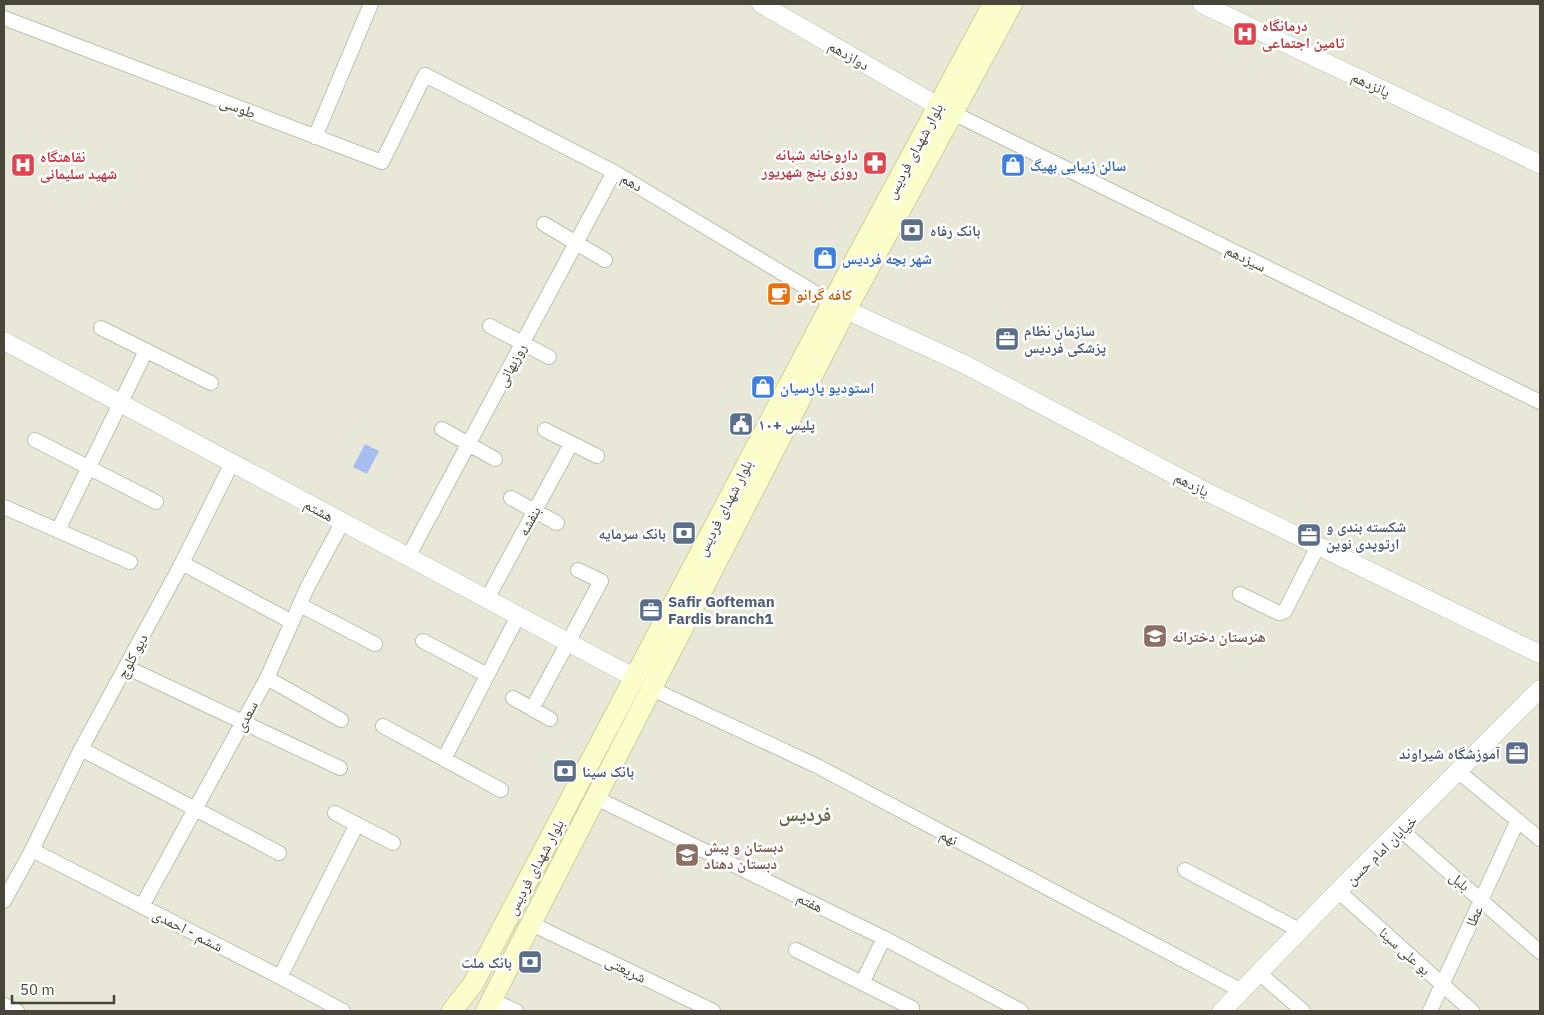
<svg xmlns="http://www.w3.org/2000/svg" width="1544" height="1015" font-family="'IBM Plex Sans','Noto Naskh Arabic',sans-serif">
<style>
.residential{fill:#e8e8d8}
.water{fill:#a8bdef}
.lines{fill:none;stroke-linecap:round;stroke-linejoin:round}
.minor-casing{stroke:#c0bfac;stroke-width:16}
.tertiary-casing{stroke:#c0bfac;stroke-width:19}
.secondary-casing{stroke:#ced098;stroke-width:22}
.minor{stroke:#fff;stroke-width:14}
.tertiary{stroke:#fff;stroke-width:18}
.secondary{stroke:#fbfdcb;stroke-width:20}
.labels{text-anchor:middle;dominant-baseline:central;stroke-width:5;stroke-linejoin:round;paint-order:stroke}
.health-label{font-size:15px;font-weight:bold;fill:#be3a42;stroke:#fff;text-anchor:start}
.street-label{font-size:15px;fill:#484638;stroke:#fff}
.shop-label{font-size:15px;font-weight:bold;fill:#366cbe;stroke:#fff;text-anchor:start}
.service-label{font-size:15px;font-weight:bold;fill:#4e5e75;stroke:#fff;text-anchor:start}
.food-label{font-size:15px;font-weight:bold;fill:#c56008;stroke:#fff;text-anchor:start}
.education-label{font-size:15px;font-weight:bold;fill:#785e54;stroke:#fff;text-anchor:start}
.district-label{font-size:20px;font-weight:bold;fill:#6a674f;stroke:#fff}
</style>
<rect width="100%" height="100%" fill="#f4f4ea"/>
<path class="residential" d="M 4,4 L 1540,4 L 1540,1011 L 4,1011 Z"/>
<path class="water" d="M 365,444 L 379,451 L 367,474 L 353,467 Z"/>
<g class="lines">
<defs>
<path id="minor" d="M 4,18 L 382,162 L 425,75 L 614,172 L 832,303
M 953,113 L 1540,402
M 315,137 L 371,4
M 544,224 L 605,260
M 490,326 L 549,357
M 101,328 L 211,383
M 442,429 L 495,459
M 545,430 L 597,456
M 35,440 L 156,502
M 511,498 L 557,523
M 4,507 L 130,562
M 58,530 L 146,351
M 408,557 L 614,172
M 182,563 L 292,622
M 1240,594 L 1279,613 L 1285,611 L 1318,546
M 487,599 L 571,444
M 300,605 L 375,644
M 423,641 L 487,675
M 126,667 L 340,768
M 267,678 L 341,720
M 652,689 L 817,766 L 1242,991
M 513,698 L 550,719
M 532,709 L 601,581 L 578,570
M 383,726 L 501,790
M 81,749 L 279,853
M 444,759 L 518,616
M 1459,772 L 1540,839
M 596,798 L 884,938 L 1021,1011
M 335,813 L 393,843
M 1401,830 L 1540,952
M 32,850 L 280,977 L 343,1011
M 1185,870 L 1301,931
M 1338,891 L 1472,1011
M 4,901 L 32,850 L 81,749 L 182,563 L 232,463
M 142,906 L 267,678 L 308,586 L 342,523
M 538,927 L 713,1011
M 796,950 L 912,1008
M 1259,973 L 1303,1011
M 280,977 L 357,824
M 862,983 L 884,938
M 498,1003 L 516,1011
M 4,1005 L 17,1011
M 1430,1011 L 1518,820"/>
<path id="tertiary" d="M 761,4 L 938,106
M 1202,4 L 1540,164
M 846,310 L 964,364 L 1203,490 L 1540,654
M 4,341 L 635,678
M 1222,1011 L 1338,891 L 1540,689"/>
<path id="secondary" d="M 452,1011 L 473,984 L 832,303 L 993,4
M 486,1011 L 846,310 L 1012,4"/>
</defs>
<use href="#minor" class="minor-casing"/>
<use href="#tertiary" class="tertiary-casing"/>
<use href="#secondary" class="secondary-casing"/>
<use href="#minor" class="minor"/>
<use href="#tertiary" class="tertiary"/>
<use href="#secondary" class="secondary"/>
</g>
<defs>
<symbol id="hospital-square" viewBox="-11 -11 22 22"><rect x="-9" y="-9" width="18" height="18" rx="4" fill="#e0444e" stroke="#fff"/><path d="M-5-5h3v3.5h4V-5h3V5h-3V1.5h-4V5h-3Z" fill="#fff"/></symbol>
<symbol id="pharmacy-square" viewBox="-11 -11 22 22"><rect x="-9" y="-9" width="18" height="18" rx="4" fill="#e0444e" stroke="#fff"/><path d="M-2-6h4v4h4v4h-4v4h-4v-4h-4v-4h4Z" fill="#fff"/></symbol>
<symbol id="shop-square" viewBox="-11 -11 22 22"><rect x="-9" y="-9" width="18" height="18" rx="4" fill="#3f7fe0" stroke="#fff"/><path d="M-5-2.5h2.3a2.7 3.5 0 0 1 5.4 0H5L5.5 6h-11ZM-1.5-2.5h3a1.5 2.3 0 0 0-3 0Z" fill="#fff"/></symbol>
<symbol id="bank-square" viewBox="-11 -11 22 22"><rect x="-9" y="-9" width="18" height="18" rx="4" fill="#5c6f8a" stroke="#fff"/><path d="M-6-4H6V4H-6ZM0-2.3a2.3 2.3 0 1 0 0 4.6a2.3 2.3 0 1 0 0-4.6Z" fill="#fff"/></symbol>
<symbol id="cafe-square" viewBox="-11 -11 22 22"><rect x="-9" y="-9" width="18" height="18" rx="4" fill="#e8710a" stroke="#fff"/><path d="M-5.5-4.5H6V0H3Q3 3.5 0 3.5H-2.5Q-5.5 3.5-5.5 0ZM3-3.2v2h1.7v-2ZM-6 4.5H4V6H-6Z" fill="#fff"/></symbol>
<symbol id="office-square" viewBox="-11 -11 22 22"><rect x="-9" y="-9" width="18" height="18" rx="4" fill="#5c6f8a" stroke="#fff"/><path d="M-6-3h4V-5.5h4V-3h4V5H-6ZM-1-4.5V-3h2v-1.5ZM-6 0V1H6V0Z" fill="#fff"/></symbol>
<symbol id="civic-square" viewBox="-11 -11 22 22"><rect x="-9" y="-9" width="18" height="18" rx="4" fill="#5c6f8a" stroke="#fff"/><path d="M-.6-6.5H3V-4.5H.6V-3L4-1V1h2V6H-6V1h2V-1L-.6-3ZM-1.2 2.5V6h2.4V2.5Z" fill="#fff"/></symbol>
<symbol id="school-square" viewBox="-11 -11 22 22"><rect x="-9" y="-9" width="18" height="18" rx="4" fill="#8d6e63" stroke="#fff"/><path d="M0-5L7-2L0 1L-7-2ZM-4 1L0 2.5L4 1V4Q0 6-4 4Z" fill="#fff"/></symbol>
</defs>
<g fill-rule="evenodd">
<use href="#hospital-square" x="1231" y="20" width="28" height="28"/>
<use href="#pharmacy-square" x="861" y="149" width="28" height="28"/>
<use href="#hospital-square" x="9" y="151" width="28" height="28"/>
<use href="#shop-square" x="999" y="151" width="28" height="28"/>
<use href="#bank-square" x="898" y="216" width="28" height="28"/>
<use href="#shop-square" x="811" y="244" width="28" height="28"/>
<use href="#cafe-square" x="765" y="280" width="28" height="28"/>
<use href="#office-square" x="993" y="325" width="28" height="28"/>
<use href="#shop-square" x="749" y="373" width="28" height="28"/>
<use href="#civic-square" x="727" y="410" width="28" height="28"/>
<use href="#bank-square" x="670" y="519" width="28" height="28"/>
<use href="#office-square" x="1295" y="521" width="28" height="28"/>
<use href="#office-square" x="637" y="596" width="28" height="28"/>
<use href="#school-square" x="1141" y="622" width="28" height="28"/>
<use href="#office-square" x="1503" y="739" width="28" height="28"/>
<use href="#bank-square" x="551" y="757" width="28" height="28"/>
<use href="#school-square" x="673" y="841" width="28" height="28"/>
<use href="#bank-square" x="516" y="948" width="28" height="28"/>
</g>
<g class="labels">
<g class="health-label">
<text x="1262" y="25">درمانگاه<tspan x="1262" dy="17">تامین اجتماعى</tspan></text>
<text x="858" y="154" text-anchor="end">داروخانه شبانه<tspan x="858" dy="17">روزی پنج شهریور</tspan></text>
<text x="40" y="156">نقاهتگاه<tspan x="40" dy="17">شهید سلیمانی</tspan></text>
</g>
<g class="street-label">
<text transform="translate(849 55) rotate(30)">دوازدهم</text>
<text transform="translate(1371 84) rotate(25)">پانزدهم</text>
<text transform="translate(238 107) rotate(21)">طوسی</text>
<text transform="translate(914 151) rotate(-62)">بلوار شهدای فردیس</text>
<text transform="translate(632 182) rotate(31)">دهم</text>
<text transform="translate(1246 258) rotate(26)">سیزدهم</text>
<text transform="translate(511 365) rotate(-62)">روزبهانی</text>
<text transform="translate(1192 484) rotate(27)">یازدهم</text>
<text transform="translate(724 508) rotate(-63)">بلوار شهدای فردیس</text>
<text transform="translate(319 510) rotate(29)">هشتم</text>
<text transform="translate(529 521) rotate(-62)">بنفشه</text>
<text transform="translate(132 656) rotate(-62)">دیو کلوچ</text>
<text transform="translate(246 716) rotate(-62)">سعدی</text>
<text transform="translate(949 837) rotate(27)">نهم</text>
<text transform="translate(1381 850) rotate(-44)">خیابان امام حسن</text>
<text transform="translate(535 867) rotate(-62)">بلوار شهدای فردیس</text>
<text transform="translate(1460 881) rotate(41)">بلبل</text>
<text transform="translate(810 902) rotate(26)">هفتم</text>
<text transform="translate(1474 916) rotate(-66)">عطا</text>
<text transform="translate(188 930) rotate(27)">ششم - احمدی</text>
<text transform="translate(1405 951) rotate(42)">بو علی سینا</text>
<text transform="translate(626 969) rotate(26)">شریعتی</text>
</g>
<g class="shop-label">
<text x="1030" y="165">سالن زیبایی بهیگ</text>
<text x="842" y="258">شهر بچه فردیس</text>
<text x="780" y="387">استودیو پارسیان</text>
</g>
<g class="service-label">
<text x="930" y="230">بانک رفاه</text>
<text x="1024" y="330">سازمان نظام<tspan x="1024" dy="17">پزشکی فردیس</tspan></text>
<text x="758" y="424">پلیس +۱۰</text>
<text x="1326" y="526">شکسته بندی و<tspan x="1326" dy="17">ارتوپدی نوین</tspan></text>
<text x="666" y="533" text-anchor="end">بانک سرمایه</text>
<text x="668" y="601">Safir Gofteman<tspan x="668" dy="17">Fardis branch1</tspan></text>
<text x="1500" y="753" text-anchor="end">آموزشگاه شیراوند</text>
<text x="582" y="771">بانک سینا</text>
<text x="512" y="962" text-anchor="end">بانک ملت</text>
</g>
<g class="food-label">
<text x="796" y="294">کافه گرانو</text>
</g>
<g class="education-label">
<text x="1172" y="636">هنرستان دخترانه</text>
<text x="704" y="846">دبستان و پبش<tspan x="704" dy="17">دبستان دهناد</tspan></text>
</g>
<g class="district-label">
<text x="805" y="813">فردیس</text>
</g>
</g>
<rect width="1544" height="1015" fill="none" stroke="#484638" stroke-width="10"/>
<path d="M12 995v8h102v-8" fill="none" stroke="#484638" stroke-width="2.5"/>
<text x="20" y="995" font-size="15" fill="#484638" stroke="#ffffff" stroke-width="4" paint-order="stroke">50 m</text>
</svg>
